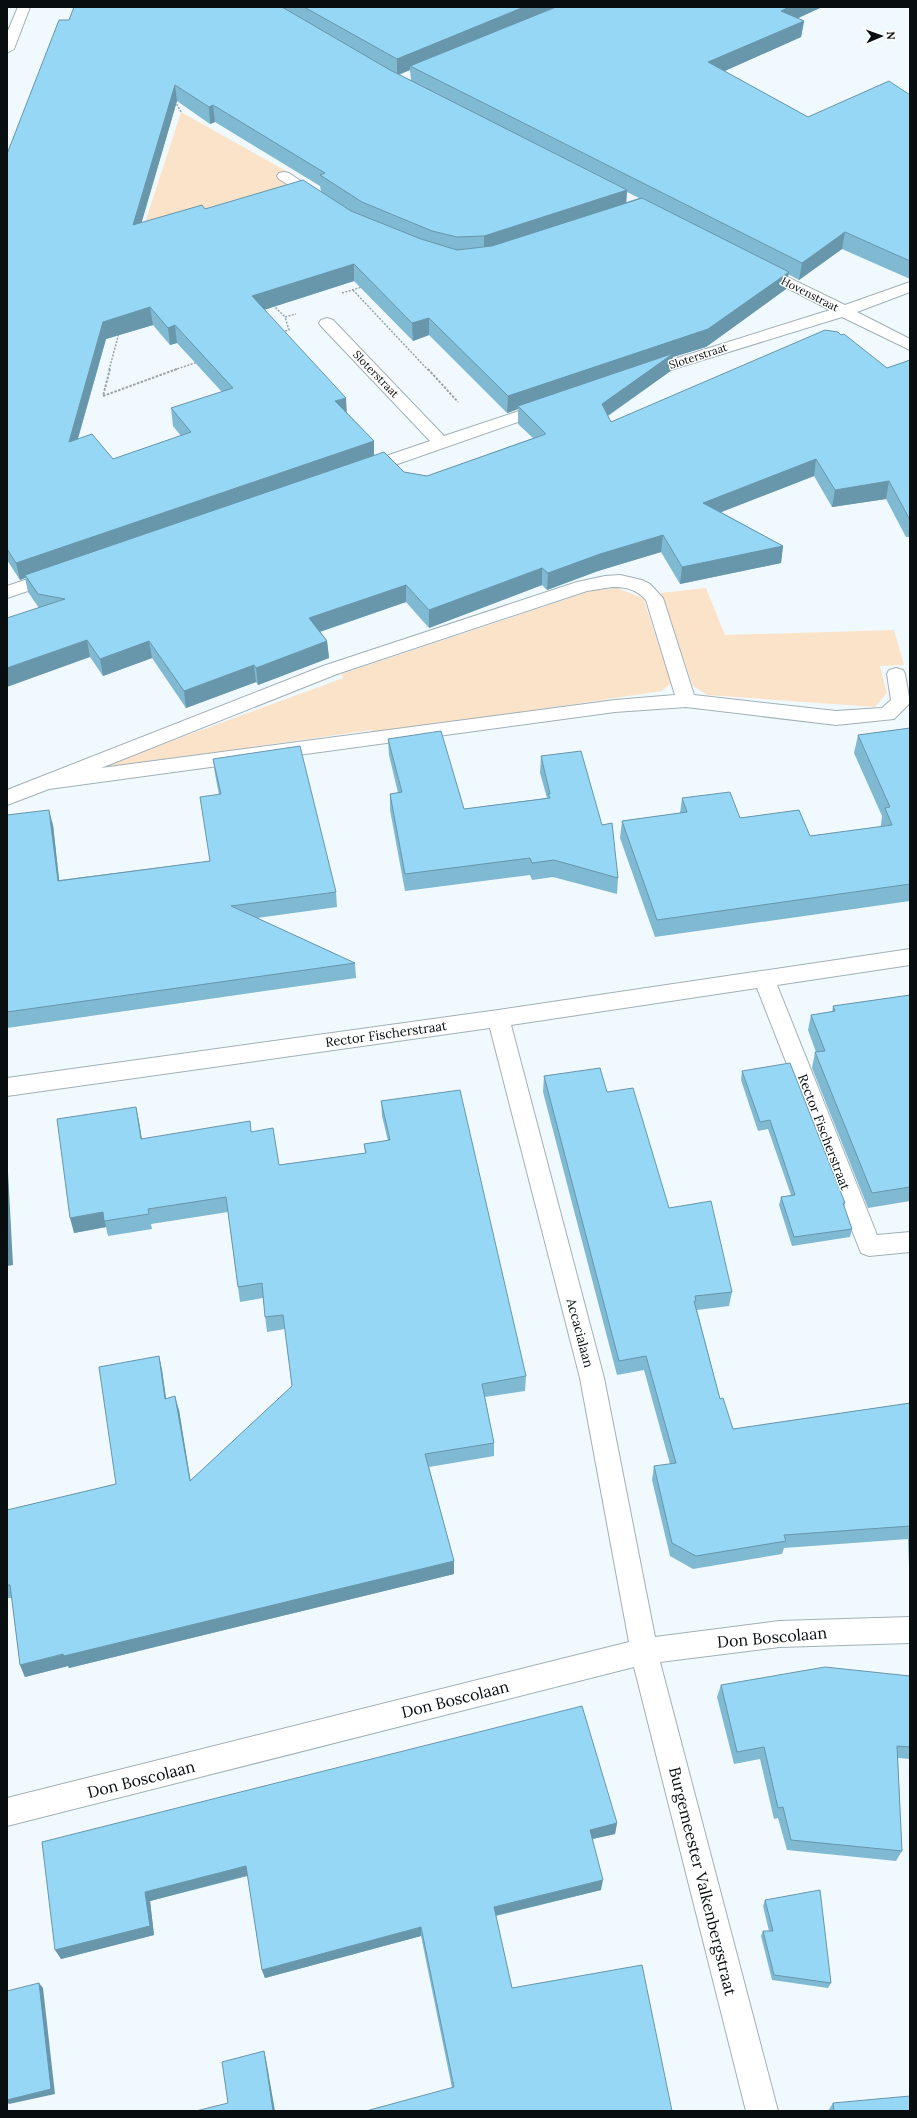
<svg xmlns="http://www.w3.org/2000/svg" width="917" height="2118" font-family="Lora,serif">
<style>
.green{fill:#fbe3c9}
.lines{fill:none;stroke-linecap:round;stroke-linejoin:round}
.lane-casing{stroke:#a1b0b7;stroke-width:2}
.street-casing{stroke:#a1b0b7;stroke-width:2}
.path-far1{stroke:#9aa2a5;stroke-width:1.5;stroke-dasharray:2 1.5;stroke-linecap:butt}
.path{stroke:#9aa2a5;stroke-width:2;stroke-dasharray:2.5 1.5;stroke-linecap:butt}
.lane{fill:#fff;fill-rule:evenodd}
.street{fill:#fff;fill-rule:evenodd}
.wall{fill:#80b9d2;fill-rule:evenodd}
.shaded-wall{fill:#6896ab}
.building{fill:#95d7f4;stroke:#6896ab;fill-rule:evenodd}
.labels{text-anchor:middle;dominant-baseline:central;stroke-width:3;stroke-linejoin:round;paint-order:stroke}
.far-street-label{font-size:11px;fill:#080d0f;stroke:#fff}
.street-label{font-size:13px;fill:#080d0f;stroke:#fff}
.near-street-label{font-size:16px;fill:#080d0f;stroke:#fff}
</style>
<rect width="100%" height="100%" fill="#f0fafe"/>
<path class="green" d="M 181,112 L 288,172 L 284,176 L 293,190 L 142,232 Z
M 617,588 L 643,598 L 671,683 L 662,691 L 374,734 L 371,730 L 93,770 L 343,678 L 341,674 L 594,590 Z
M 706,588 L 725,635 L 894,630 L 904,665 L 880,666 L 887,693 L 875,707 L 707,695 L 693,686 L 660,593 Z"/>
<g class="lines">
<defs>
<path id="lane" d="M 284,172 L 289,173 L 327,199 L 325,202 L 315,202 L 279,179 L 277,176 L 279,173 Z
M 620,575 L 642,580 L 650,584 L 663,598 L 694,695 L 836,711 L 882,708 L 891,700 L 887,674 L 889,670 L 896,668 L 903,670 L 905,674 L 910,703 L 894,719 L 836,725 L 686,707 L 615,712 L 49,789 L 7,805 L 7,790 L 323,666 L 577,582 L 605,576 ZM 612,587 C 626,587 636,589 646,600 L 675,695 L 615,700 L 101,768 L 337,674 L 587,591 Z"/>
<path id="street" d="M 18,7 L 30,7 L 14,49 L 7,53 L 7,33 Z
M 761,264 L 845,305 L 910,282 L 910,292 L 857,312 L 910,339 L 910,350 L 842,317 L 651,376 L 639,376 L 637,373 L 639,370 L 830,310 L 756,272 L 753,269 L 756,266 Z
M 327,318 L 333,320 L 444,436 L 540,404 L 552,404 L 554,407 L 552,410 L 369,474 L 363,475 L 357,474 L 355,470 L 357,466 L 430,441 L 321,326 L 319,323 L 321,320 Z
M 55,570 L 61,572 L 64,576 L 61,580 L 7,598 L 7,586 Z
M 910,949 L 910,965 L 777,985 L 877,1235 L 910,1232 L 910,1252 L 869,1256 L 861,1253 L 757,988 L 511,1025 L 604,1378 L 655,1637 L 779,1621 L 910,1617 L 910,1643 L 779,1647 L 660,1662 L 778,2111 L 746,2111 L 634,1667 L 7,1826 L 7,1798 L 629,1642 L 580,1378 L 490,1028 L 7,1096 L 7,1078 L 498,1010 Z"/>
</defs>
<use href="#lane" class="lane-casing"/>
<use href="#street" class="street-casing"/>
<path class="path-far1" d="M 175,101 L 181,112
M 353,290 L 428,370
M 342,293 L 362,287
M 273,305 L 285,317
M 282,332 L 289,330 L 285,317 L 296,314
M 109,370 L 119,333
M 174,370 L 198,362"/>
<path class="path" d="M 110,369 L 103,396 L 177,369
M 428,369 L 458,402"/>
<use href="#lane" class="lane"/>
<use href="#street" class="street"/>
</g>
<path class="wall" d="M 74,7 L 822,7 L 798,18 L 804,21 L 801,37 L 724,71 L 808,117 L 910,95 L 910,279 L 842,249 L 799,280 L 788,274 L 786,289 L 706,347 L 673,357 L 672,370 L 608,416 L 611,422 L 841,335 L 887,368 L 910,360 L 910,537 L 906,537 L 886,499 L 832,507 L 814,476 L 721,512 L 783,546 L 781,563 L 680,584 L 661,552 L 598,571 L 547,590 L 542,585 L 429,628 L 406,602 L 320,632 L 327,641 L 329,658 L 258,685 L 256,682 L 186,708 L 152,658 L 103,676 L 90,657 L 39,608 L 28,592 L 25,578 L 20,580 L 7,560 L 7,154 L 69,20 ZM 410,70 L 411,80 L 399,75 ZM 177,101 L 210,124 L 215,122 L 320,186 L 321,191 L 205,209 L 141,223 ZM 627,192 L 639,198 L 626,202 ZM 354,281 L 413,341 L 429,335 L 507,413 L 518,409 L 518,424 L 533,438 L 427,476 L 404,472 L 374,456 L 374,441 L 347,413 L 264,310 ZM 153,325 L 170,345 L 177,343 L 222,392 L 171,408 L 173,426 L 181,436 L 113,459 L 78,439 L 106,339 Z
M 910,728 L 910,901 L 655,937 L 620,838 L 622,821 L 680,813 L 682,798 L 740,818 L 810,836 L 881,827 L 881,825 L 882,816 L 854,753 L 858,735 Z
M 388,739 L 464,809 L 547,798 L 540,773 L 541,756 L 602,825 L 618,878 L 617,894 L 553,877 L 532,880 L 530,875 L 405,891 L 390,810 L 390,794 L 398,793 L 389,755 Z
M 213,759 L 336,892 L 337,907 L 257,918 L 355,963 L 356,978 L 7,1028 L 7,815 L 53,825 L 59,880 L 210,861 L 219,795 L 215,774 Z
M 910,995 L 910,1201 L 868,1208 L 812,1068 L 815,1052 L 816,1052 L 808,1030 L 811,1015 L 832,1012 L 833,1006 Z
M 742,1071 L 845,1203 L 844,1207 L 852,1229 L 850,1237 L 792,1246 L 779,1205 L 781,1197 L 791,1195 L 768,1129 L 758,1131 L 741,1080 Z
M 544,1076 L 607,1092 L 669,1208 L 732,1292 L 729,1306 L 697,1310 L 720,1399 L 733,1429 L 910,1403 L 910,1566 L 909,1566 L 908,1539 L 784,1548 L 782,1554 L 693,1569 L 670,1556 L 652,1480 L 654,1466 L 670,1464 L 644,1370 L 617,1375 L 543,1092 Z
M 381,1101 L 526,1376 L 525,1391 L 485,1397 L 494,1443 L 494,1456 L 429,1467 L 454,1561 L 454,1574 L 69,1668 L 68,1666 L 25,1677 L 20,1665 L 12,1598 L 7,1598 L 7,1510 L 116,1484 L 159,1356 L 162,1370 L 166,1398 L 179,1410 L 190,1481 L 292,1386 L 285,1329 L 267,1332 L 263,1298 L 240,1302 L 228,1212 L 151,1224 L 152,1229 L 108,1236 L 106,1227 L 74,1233 L 136,1107 L 139,1122 L 142,1139 L 251,1132 L 279,1165 L 365,1153 L 364,1144 L 388,1141 L 382,1116 Z
M 910,1676 L 910,1759 L 898,1758 L 902,1851 L 896,1861 L 787,1850 L 778,1818 L 774,1819 L 760,1759 L 734,1764 L 717,1697 L 721,1685 Z
M 617,1823 L 615,1834 L 592,1839 L 601,1890 L 496,1916 L 512,1988 L 672,2111 L 452,2088 L 421,1936 L 265,1978 L 262,1970 L 248,1876 L 150,1901 L 154,1935 L 61,1959 L 42,1842 Z
M 765,1900 L 831,1983 L 828,1988 L 772,1980 L 761,1936 L 763,1931 L 769,1931 L 763,1906 Z
M 833,2103 L 910,2111 L 828,2111 Z"/>
<path class="shaded-wall" d="M 524,7 L 563,7 L 410,66 L 410,70 L 397,75 L 397,59 Z
M 789,7 L 822,7 L 779,27 L 781,11 Z
M 804,21 L 801,37 L 707,79 L 708,62 Z
M 175,85 L 177,101 L 136,242 L 133,225 Z
M 213,105 L 215,122 L 210,124 L 209,107 Z
M 627,190 L 626,207 L 484,253 L 484,236 Z
M 845,232 L 842,249 L 799,280 L 802,263 Z
M 354,264 L 354,281 L 254,313 L 252,296 Z
M 789,272 L 786,289 L 706,347 L 673,357 L 672,370 L 600,421 L 518,406 L 518,409 L 507,413 L 508,396 Z
M 150,307 L 153,325 L 106,339 L 72,459 L 69,442 L 103,322 Z
M 429,318 L 429,335 L 413,341 L 412,323 Z
M 175,325 L 177,343 L 170,345 L 168,328 Z
M 346,398 L 347,415 L 335,401 Z
M 374,441 L 374,458 L 25,575 L 25,578 L 20,580 L 16,563 Z
M 816,459 L 814,476 L 701,520 L 703,503 Z
M 889,481 L 886,499 L 832,507 L 835,490 Z
M 663,535 L 661,552 L 598,571 L 547,590 L 548,573 L 600,554 Z
M 783,546 L 781,563 L 680,584 L 682,567 Z
M 542,568 L 542,585 L 429,628 L 429,610 Z
M 406,585 L 406,602 L 310,635 L 309,618 Z
M 87,640 L 90,657 L 7,687 L 7,668 Z
M 149,641 L 152,658 L 103,676 L 100,659 Z
M 327,641 L 329,658 L 258,685 L 256,668 Z
M 254,665 L 256,682 L 186,708 L 184,691 Z
M 49,810 L 53,825 L 61,896 L 58,881 Z
M 136,1107 L 139,1122 L 144,1154 L 141,1139 Z
M 7,1153 L 13,1265 L 7,1266 Z
M 103,1212 L 106,1227 L 74,1233 L 70,1218 Z
M 159,1356 L 162,1370 L 168,1413 L 165,1399 Z
M 175,1396 L 179,1410 L 193,1495 L 190,1481 Z
M 454,1561 L 454,1574 L 69,1668 L 68,1666 L 25,1677 L 20,1665 Z
M 617,1823 L 615,1834 L 588,1840 L 590,1830 Z
M 246,1866 L 249,1875 L 150,1901 L 154,1935 L 61,1959 L 55,1950 L 145,1892 Z
M 603,1880 L 601,1890 L 493,1916 L 494,1907 Z
M 421,1927 L 421,1936 L 265,1978 L 262,1970 Z
M 39,1983 L 43,1988 L 55,2094 L 9,2104 L 7,2102 L 7,2100 Z
M 264,2051 L 266,2059 L 275,2111 L 273,2111 Z"/>
<path class="building" d="M 74,7 L 282,7 L 390,70 L 627,190 L 484,236 L 457,237 L 432,231 L 362,202 L 320,175 L 325,173 L 213,105 L 209,107 L 175,85 L 133,225 L 202,205 L 205,209 L 303,180 L 351,211 L 421,239 L 457,250 L 492,246 L 642,198 L 789,272 L 708,329 L 508,396 L 429,318 L 412,323 L 354,264 L 252,296 L 346,398 L 335,401 L 374,441 L 16,563 L 7,549 L 7,154 L 59,20 L 69,20 ZM 150,307 L 168,328 L 175,325 L 233,388 L 171,408 L 191,432 L 113,459 L 92,434 L 69,442 L 103,322 Z
M 304,7 L 524,7 L 397,59 Z
M 556,7 L 789,7 L 781,11 L 804,21 L 708,62 L 808,117 L 889,81 L 910,95 L 910,261 L 845,232 L 802,263 L 410,66 Z
M 825,330 L 838,332 L 841,335 L 844,334 L 887,368 L 910,360 L 910,520 L 889,481 L 835,490 L 816,459 L 703,503 L 783,546 L 682,567 L 663,535 L 600,554 L 548,573 L 542,568 L 429,610 L 406,585 L 309,618 L 327,641 L 256,668 L 254,665 L 184,691 L 149,641 L 100,659 L 87,640 L 7,668 L 7,618 L 65,599 L 38,594 L 25,575 L 384,452 L 404,472 L 427,476 L 546,434 L 518,406 L 674,353 L 602,404 L 611,422 Z
M 910,728 L 910,884 L 657,920 L 622,821 L 687,812 L 682,798 L 730,792 L 740,818 L 799,810 L 810,836 L 892,825 L 885,808 L 890,807 L 858,735 Z
M 441,731 L 464,809 L 550,798 L 548,794 L 550,794 L 541,756 L 581,751 L 602,825 L 612,823 L 618,878 L 554,860 L 532,863 L 530,858 L 405,874 L 390,794 L 402,792 L 388,739 Z
M 300,746 L 336,892 L 231,906 L 355,963 L 7,1012 L 7,815 L 49,810 L 58,881 L 210,861 L 200,797 L 221,794 L 213,759 Z
M 910,995 L 910,1187 L 872,1193 L 815,1052 L 825,1051 L 811,1015 L 835,1011 L 833,1006 Z
M 790,1063 L 845,1203 L 843,1203 L 852,1229 L 794,1237 L 781,1197 L 795,1195 L 770,1120 L 760,1122 L 742,1071 Z
M 600,1068 L 607,1092 L 633,1088 L 669,1208 L 711,1201 L 732,1292 L 695,1296 L 696,1301 L 694,1301 L 720,1399 L 723,1398 L 733,1429 L 910,1403 L 910,1526 L 784,1535 L 786,1541 L 696,1556 L 672,1543 L 654,1466 L 676,1463 L 646,1356 L 619,1361 L 544,1076 Z
M 460,1090 L 526,1376 L 482,1384 L 494,1443 L 425,1454 L 454,1561 L 64,1656 L 63,1654 L 20,1665 L 10,1585 L 7,1585 L 7,1510 L 116,1484 L 99,1367 L 159,1356 L 165,1399 L 175,1396 L 190,1481 L 292,1386 L 283,1315 L 265,1317 L 262,1283 L 238,1287 L 226,1197 L 148,1209 L 149,1214 L 104,1221 L 103,1212 L 70,1218 L 57,1119 L 136,1107 L 141,1139 L 250,1121 L 251,1132 L 273,1128 L 279,1165 L 366,1153 L 364,1144 L 390,1140 L 381,1101 Z
M 7,1226 L 8,1250 L 7,1250 Z
M 825,1667 L 910,1676 L 910,1747 L 897,1746 L 902,1851 L 791,1840 L 783,1807 L 778,1808 L 764,1747 L 737,1752 L 721,1685 Z
M 582,1706 L 617,1823 L 590,1830 L 603,1880 L 494,1907 L 512,1988 L 642,1965 L 672,2111 L 366,2111 L 454,2087 L 421,1927 L 262,1970 L 246,1866 L 145,1892 L 150,1926 L 55,1950 L 42,1842 Z
M 820,1890 L 831,1983 L 774,1975 L 763,1931 L 773,1931 L 765,1900 Z
M 39,1983 L 51,2089 L 7,2100 L 7,1991 Z
M 264,2051 L 273,2111 L 196,2111 L 228,2103 L 222,2062 Z
M 910,2096 L 910,2111 L 834,2111 L 833,2103 Z"/>
<g class="labels">
<g class="far-street-label">
<text transform="translate(810 294) rotate(27)">Hovenstraat</text>
<text transform="translate(698 356) rotate(-18)">Sloterstraat</text>
<text transform="translate(376 374) rotate(46)">Sloterstraat</text>
</g>
<g class="street-label">
<text transform="translate(386 1034) rotate(-8)">Rector Fischerstraat</text>
<text transform="translate(824 1132) rotate(69)">Rector Fischerstraat</text>
<text transform="translate(580 1333) rotate(75)">Accacialaan</text>
</g>
<g class="near-street-label">
<text transform="translate(772 1637) rotate(-5)">Don Boscolaan</text>
<text transform="translate(455 1699) rotate(-14)">Don Boscolaan</text>
<text transform="translate(141 1779) rotate(-14)">Don Boscolaan</text>
<text transform="translate(703 1881) rotate(76)">Burgemeester Valkenbergstraat</text>
</g>
</g>
<rect width="917" height="2118" fill="none" stroke="#080d0f" stroke-width="16"/>
<g transform="translate(881 36) rotate(88)" stroke="#ffffff" stroke-width="3" paint-order="stroke">
<path d="M0-3L7 15L0 10L-7 15Z" fill="#080d0f"/>
<text y="-6" font-size="11" font-weight="bold" text-anchor="middle" fill="#080d0f">N</text>
</g>
</svg>
